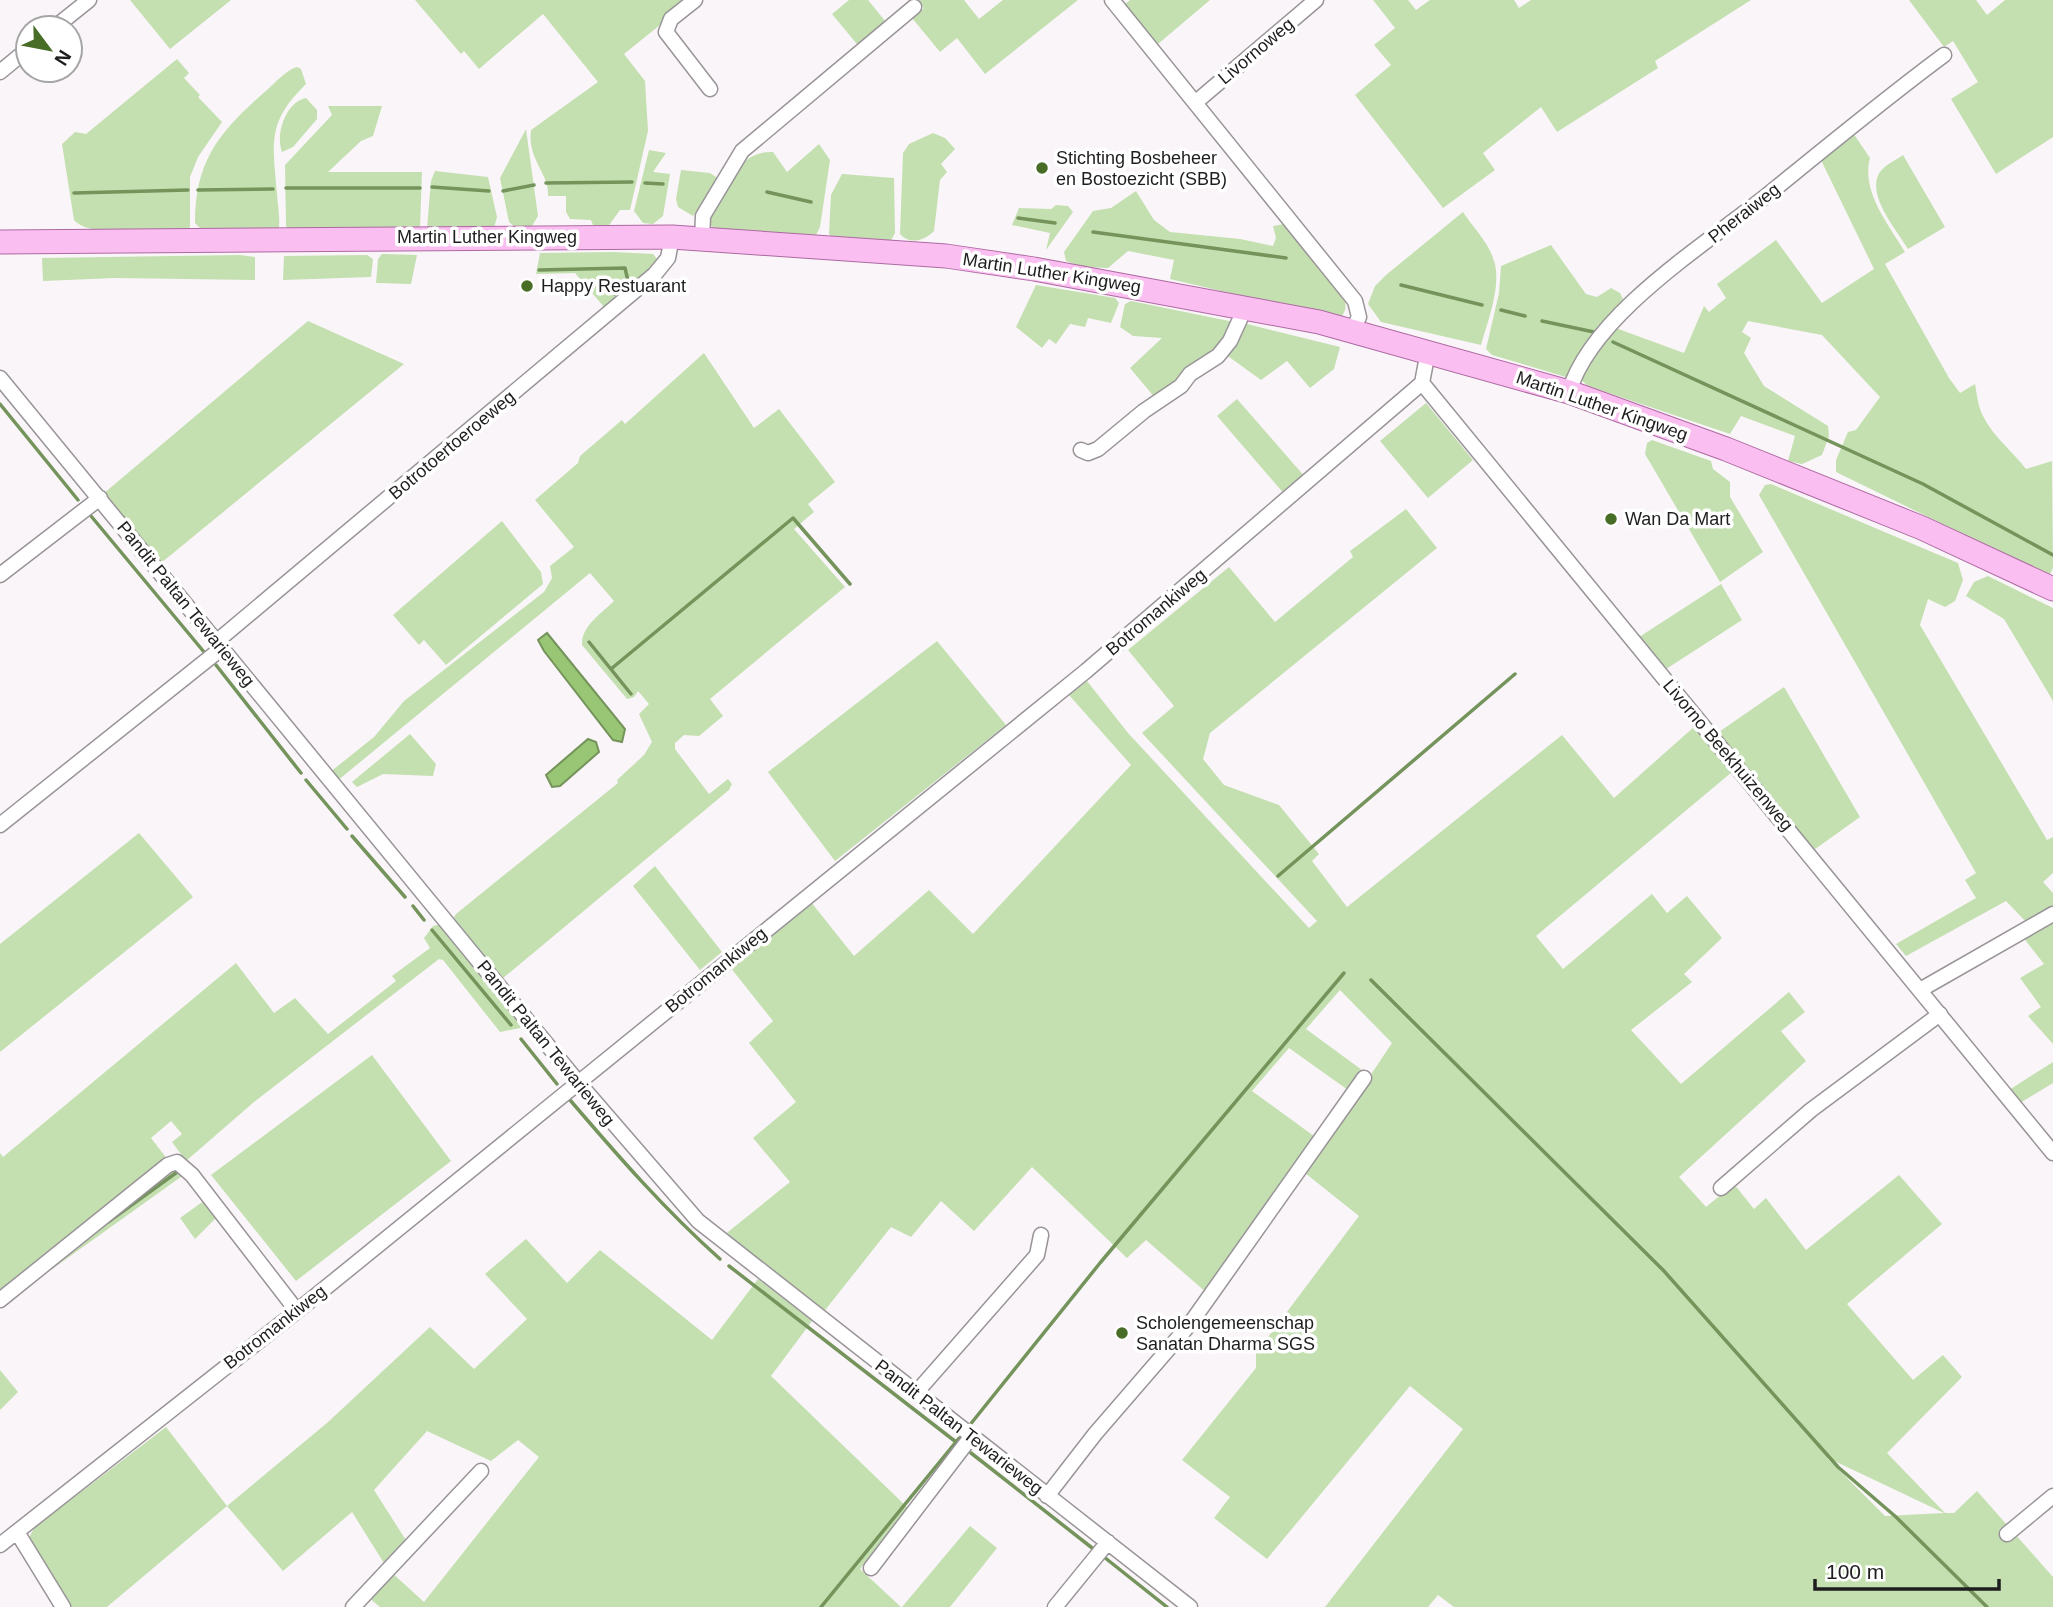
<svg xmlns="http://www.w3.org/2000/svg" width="2053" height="1607" font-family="Helvetica,sans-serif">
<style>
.green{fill:#c4e0b0;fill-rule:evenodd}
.water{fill:#99c675;stroke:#74945b;stroke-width:2}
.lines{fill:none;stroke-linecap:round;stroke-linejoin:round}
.stream{stroke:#74945b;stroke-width:3.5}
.street-casing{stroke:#999498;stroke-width:17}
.primary-casing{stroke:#ad6aa1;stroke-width:25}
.street{stroke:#fff;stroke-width:14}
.primary{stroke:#fbbef1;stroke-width:23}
.poi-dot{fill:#486d26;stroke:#fff;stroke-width:2.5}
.labels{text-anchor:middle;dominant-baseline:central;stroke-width:7;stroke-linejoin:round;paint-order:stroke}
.street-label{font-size:18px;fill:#1f1e1f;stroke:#fff}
.poi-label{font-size:18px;fill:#1f1e1f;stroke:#fff;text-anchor:start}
</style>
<rect width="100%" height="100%" fill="#faf5f9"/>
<path class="green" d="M 130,0 L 231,0 L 170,49 Z
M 415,0 L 691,0 L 624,54 L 645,81 L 648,131 L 630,210 L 620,210 L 607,228 L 593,225 L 591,220 L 570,219 L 566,212 L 566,196 L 548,196 C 550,174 527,160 531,130 L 598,82 L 543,14 L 479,69 L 464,51 L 461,54 Z
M 849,0 L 868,0 L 886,22 L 861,49 L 832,14 Z
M 917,0 L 964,0 L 979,19 L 1003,0 L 1078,0 L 985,74 L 957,38 L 940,52 L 912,18 L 924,8 Z
M 1130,0 L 1210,0 L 1158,44 L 1125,4 Z
M 1373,0 L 1408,0 L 1416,10 L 1430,0 L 1514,0 L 1519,8 L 1531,0 L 1751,0 L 1655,61 L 1658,68 L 1557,132 L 1541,107 L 1483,153 L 1495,170 L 1443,208 L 1355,95 L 1391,65 L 1374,45 L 1395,28 Z
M 1909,0 L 1976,0 L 1987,15 L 2005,0 L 2053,0 L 2053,137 L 1996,174 L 1951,99 L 1978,82 L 1953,41 L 1944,47 Z
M 177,59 L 189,73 L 184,78 L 200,95 L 198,97 L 222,122 L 198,157 L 190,177 L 190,227 L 186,230 C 161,230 90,239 74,220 L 62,144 L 75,132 L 86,134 Z
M 297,67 L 301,69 L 306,84 C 266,123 273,143 277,195 C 278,206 280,217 279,228 L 201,229 L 195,223 C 195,159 221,130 267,90 C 276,82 286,70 297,67 Z
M 306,98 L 317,110 L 317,119 L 293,147 L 282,152 C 275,134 286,102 306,98 Z
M 328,106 L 382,106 L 373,136 L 361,141 L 328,172 L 422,172 L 420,228 L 288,229 L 286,226 L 285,165 L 332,115 Z
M 526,129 L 538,216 L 532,226 L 516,228 L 509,222 L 500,178 Z
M 1851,130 L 1870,158 C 1861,191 1888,224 1905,252 L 1885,264 L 1949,378 L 1960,393 L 1975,384 C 1977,394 1978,407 1983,416 C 1992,435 2013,452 2026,469 L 2052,461 L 2053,568 L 2049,576 L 1836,472 L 1836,460 L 1848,432 L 1856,430 L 1880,397 L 1822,335 L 1748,321 L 1742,332 L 1751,338 L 1744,353 L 1764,386 L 1828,426 L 1829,436 L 1822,455 L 1802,464 L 1788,461 L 1795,436 L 1741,416 L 1730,434 L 1588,386 L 1580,379 L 1580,372 L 1613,327 L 1684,353 L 1704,306 L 1709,312 L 1726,298 L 1717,284 L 1776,240 L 1822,303 L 1874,269 L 1819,156 Z
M 933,133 L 945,138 L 955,149 L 941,164 L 947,172 L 940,180 L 934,231 C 924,241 910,245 900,234 L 903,153 L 909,144 Z
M 819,144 L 830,160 L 820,227 L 816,235 L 809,237 L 719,231 L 711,226 L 708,212 C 724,188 739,150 773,152 L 787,172 Z
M 649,150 L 666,153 L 653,172 L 670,174 L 663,216 L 653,224 L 643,223 L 634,211 Z
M 1903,155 L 1945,227 L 1908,249 C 1897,230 1865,194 1880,172 C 1885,165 1896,160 1903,155 Z
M 681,170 L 710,173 L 719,179 L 693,216 L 678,207 L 676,199 Z
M 435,171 L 488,177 L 497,217 L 494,228 L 427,228 L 431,181 Z
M 842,174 L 894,178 L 895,233 L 890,242 L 832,237 L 829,234 L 831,195 Z
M 1136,191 L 1154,220 L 1170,232 L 1240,239 L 1273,246 L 1276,238 L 1273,226 L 1285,224 L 1342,294 C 1347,304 1347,310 1340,319 L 1170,279 L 1174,260 L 1128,251 L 1108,268 L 1082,267 L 1066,261 L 1064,252 L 1093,211 L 1111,208 Z
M 1056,205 L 1068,206 L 1073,212 L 1046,250 L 1050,233 L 1012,225 L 1019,208 L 1051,209 Z
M 1463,212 C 1472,226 1488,242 1493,258 C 1503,283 1488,320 1481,345 L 1381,322 L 1368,304 L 1375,286 L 1386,275 Z
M 1551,245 L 1586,294 L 1597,297 L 1611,288 L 1620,293 L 1624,301 L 1566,377 L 1492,355 L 1486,349 L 1499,293 L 1501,266 Z
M 613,252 L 653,254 L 658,260 L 643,279 L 604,307 L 575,273 L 536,274 L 540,253 Z
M 382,254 L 417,255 L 411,284 L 376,283 L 378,259 Z
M 240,255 L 255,257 L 255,280 L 115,278 L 43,281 L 42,258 Z
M 367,255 L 373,259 L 371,277 L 283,280 L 284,256 Z
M 1036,285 L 1115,298 L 1119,303 L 1111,323 L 1088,318 L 1085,327 L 1070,324 L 1056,344 L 1049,339 L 1042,348 L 1016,327 Z
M 1131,301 L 1234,322 L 1224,346 L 1156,399 L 1130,368 L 1162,338 L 1133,336 L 1120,327 L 1125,304 Z
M 308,321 L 404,364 L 161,563 L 103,494 Z
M 1247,324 L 1340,347 L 1334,369 L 1310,388 L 1287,361 L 1261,380 L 1225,354 L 1243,325 Z
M 704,353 L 754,428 L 779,409 L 835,482 L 808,504 L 814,512 L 794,529 L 845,587 L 710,699 L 723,716 L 699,736 L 684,735 L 675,743 L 675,749 L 709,794 L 728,779 L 732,784 L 729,790 L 502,979 L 458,925 L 454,917 L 456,914 L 618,783 L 617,780 L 644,755 L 652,742 L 639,714 L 649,704 L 638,691 L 634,697 L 627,699 L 582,645 C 581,626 602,613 614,601 L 590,573 L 342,777 L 337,780 L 329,773 L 374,737 L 404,701 L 544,592 L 552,578 L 550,566 L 574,547 L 535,500 L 578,463 L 580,456 L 622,420 L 625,424 Z
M 1237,399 L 1306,478 L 1286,496 L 1217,416 Z
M 1426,403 L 1473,460 L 1428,498 L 1380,441 Z
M 1652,440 L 1711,461 L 1713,469 L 1730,482 L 1730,497 L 1763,552 L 1720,582 L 1645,454 L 1647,443 Z
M 1771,484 L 1958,563 L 1963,580 L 1955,601 L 1945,607 L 1928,599 L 1920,625 L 2047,840 L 2053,837 L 2053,873 L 2043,882 L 2053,893 L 2053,911 L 2029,925 L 2006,901 L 1906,956 L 1896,944 L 1976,898 L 1965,880 L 1976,873 L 1759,495 L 1765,485 Z
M 1406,509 L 1437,548 L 1210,733 L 1203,759 L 1224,785 L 1279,805 L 1319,854 L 1312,861 L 1347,907 L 1562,735 L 1614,798 L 1695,726 L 1732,772 L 1536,936 L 1563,969 L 1652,894 L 1667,913 L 1687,896 L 1722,938 L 1684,974 L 1692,982 L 1631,1030 L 1681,1084 L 1789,992 L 1805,1012 L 1781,1031 L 1806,1061 L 1679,1177 L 1706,1207 L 1734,1184 L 1754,1209 L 1766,1198 L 1806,1250 L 1899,1175 L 1942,1224 L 1847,1304 L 1913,1380 L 1943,1355 L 1962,1377 L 1887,1453 L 1945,1513 L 1954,1513 L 1977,1491 L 2053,1577 L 2053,1607 L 1454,1607 L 1438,1595 L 1428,1607 L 1325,1607 L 1463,1429 L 1410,1386 L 1267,1559 L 1214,1518 L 1230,1497 L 1182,1460 L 1256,1368 L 1256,1353 L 1359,1216 L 1305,1173 L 1392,1043 L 1340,990 L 1306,1029 L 1362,1070 L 1348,1090 L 1289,1048 L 1252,1091 L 1318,1139 L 1207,1293 L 1146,1240 L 1127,1258 L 1032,1167 L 974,1231 L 941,1201 L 911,1237 L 891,1227 L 822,1314 L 723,1236 L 790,1182 L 753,1138 L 796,1102 L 749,1043 L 773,1021 L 730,967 L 811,902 L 854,956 L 929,890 L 973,934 L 1131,765 L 1069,695 L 1087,681 L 1128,733 L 1309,928 L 1317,921 L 1142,733 L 1174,706 L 1128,650 L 1229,567 L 1275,622 L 1353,557 L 1350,551 ZM 1827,1458 L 1828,1458 L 1944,1513 L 1885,1516 Z
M 502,521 L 541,572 L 543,584 L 446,665 L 424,640 L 419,645 L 393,615 Z
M 1988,576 L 2053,608 L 2053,701 L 2004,619 L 1966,596 L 1974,582 Z
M 1721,584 L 1742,620 L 1663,671 L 1636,639 Z
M 937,641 L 1006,725 L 835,861 L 768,772 Z
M 1784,687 L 1860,817 L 1811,852 L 1716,734 Z
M 410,734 L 436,764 L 433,776 L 383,774 L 357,787 L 352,782 Z
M 139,833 L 193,897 L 0,1052 L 0,944 Z
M 655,866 L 722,952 L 700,970 L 633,886 Z
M 2053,918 L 2053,1044 L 2028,1016 L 2041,1007 L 2020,978 L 2044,964 L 2022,936 Z
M 442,924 L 521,1024 L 520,1028 L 500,1032 L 443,960 L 439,959 L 254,1102 L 186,1161 L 172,1142 L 182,1134 L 171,1121 L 151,1138 L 168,1160 L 0,1295 L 0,1153 L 3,1157 L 236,963 L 274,1013 L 295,998 L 328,1034 L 396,981 L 392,976 L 430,948 L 424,938 L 433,926 Z
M 372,1055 L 451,1161 L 296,1281 L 211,1175 Z
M 2053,1062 L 2053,1083 L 2020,1103 L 2009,1090 Z
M 170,1167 L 185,1174 L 34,1282 L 31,1277 Z
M 205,1200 L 217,1217 L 195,1239 L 180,1218 Z
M 526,1239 L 567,1283 L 600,1250 L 712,1340 L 758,1279 L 812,1321 L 771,1376 L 909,1509 L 860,1569 L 901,1607 L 380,1607 L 368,1597 L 391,1572 L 424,1602 L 539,1457 L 518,1440 L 491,1461 L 427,1431 L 374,1490 L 409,1545 L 387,1568 L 352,1512 L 283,1571 L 227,1506 L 107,1607 L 68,1607 L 29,1538 L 34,1528 L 166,1427 L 227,1506 L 327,1423 L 430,1327 L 474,1369 L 527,1319 L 485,1274 Z
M 0,1370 L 18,1392 L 0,1410 Z
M 970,1526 L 997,1548 L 950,1607 L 902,1607 Z"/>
<path class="water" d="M 547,633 L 625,729 L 622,742 L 613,740 L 544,651 L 538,640 Z
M 588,739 L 596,742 L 599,752 L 560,786 L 552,787 L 546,775 Z"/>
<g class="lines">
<path class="stream" d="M 546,183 L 632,182
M 645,183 L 663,184
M 432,187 L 489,191
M 286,188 L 420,188
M 198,190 L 273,189
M 503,191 L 534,185
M 767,192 L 811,202
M 74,193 L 188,190
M 1018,218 L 1055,223
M 1093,232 L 1286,258
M 539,270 L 625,268 L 628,281 L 615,294
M 1401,285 L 1482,305
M 1501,310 L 1525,316
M 1542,321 L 1594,332
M 1613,342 L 1923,484 L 2053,555
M 0,404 L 78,500
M 91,516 L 204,652
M 589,642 L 631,694
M 216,665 L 301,773
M 611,669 L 793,518 L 850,584
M 306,780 L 347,829
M 352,836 L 405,897
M 1278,876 L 1515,674
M 413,906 L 424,920
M 432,930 L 511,1025
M 1371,980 L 1664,1271 L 1838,1467 L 1896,1517 L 1987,1607
M 521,1039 L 557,1084
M 570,1100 C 618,1156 665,1210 720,1259
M 108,1222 L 180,1170
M 729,1266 L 956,1442
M 969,1426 L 1100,1263 L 1344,973
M 971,1453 L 1096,1551
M 1104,1557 L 1167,1607
M 821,1607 L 960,1437"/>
<defs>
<path id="street" d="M 695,0 L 671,19 L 666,32 L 710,89
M 1112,0 L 1355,301 L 1359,317 L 1352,331
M 54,28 L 89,0
M 0,72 L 28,49
M 1196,102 L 1316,0
M 702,240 L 703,216 L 742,151 L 914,7
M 1428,351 L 1422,383 L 2053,1153
M 0,378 L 577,1081 L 698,1221 L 1190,1607
M 1569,392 C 1592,315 1703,246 1765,197 C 1824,149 1882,101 1944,55
M 1081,450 L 1088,453 L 1098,449 L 1144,411 L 1181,386 L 1190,374 L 1218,356 L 1230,341 L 1241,317
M 0,575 L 100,498
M 216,642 L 655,274 L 668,258 L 672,237
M 0,825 L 222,648
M 1920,990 L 2053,914
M 1721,1188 L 1811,1110 L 1940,1014
M 0,1300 L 168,1165 L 177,1162 L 192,1175 L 297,1311
M 915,1394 L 1037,1255 L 1041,1235
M 1047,1496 L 1095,1434 L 1190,1324 L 1364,1078
M 17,1532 L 63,1607
M 2007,1534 L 2053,1496
M 0,1545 L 297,1311 L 1086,671 L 1422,383
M 871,1568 L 971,1437
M 353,1607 L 481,1471
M 1055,1607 L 1108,1542"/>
<path id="primary" d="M 0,242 L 672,237 L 946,256 L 1034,269 L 1319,322 L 1569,392 L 1726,449 L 1922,528 L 2053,589"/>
</defs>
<use href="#street" class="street-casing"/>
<use href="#primary" class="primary-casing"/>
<use href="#street" class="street"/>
<use href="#primary" class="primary"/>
</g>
<g class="poi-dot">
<circle cx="1042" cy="168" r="7"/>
<circle cx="527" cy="286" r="7"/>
<circle cx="1611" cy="519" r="7"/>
<circle cx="1122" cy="1333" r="7"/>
</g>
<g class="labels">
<g class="street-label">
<text transform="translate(1256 51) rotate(-40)">Livornoweg</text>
<text transform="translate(1744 213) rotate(-38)">Pheraiweg</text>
<text x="487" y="237">Martin Luther Kingweg</text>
<text transform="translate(1052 273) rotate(9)">Martin Luther Kingweg</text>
<text transform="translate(1602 406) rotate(19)">Martin Luther Kingweg</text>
<text transform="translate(452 445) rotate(-40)">Botrotoertoeroeweg</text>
<text transform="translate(186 604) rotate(51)">Pandit Paltan Tewarieweg</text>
<text transform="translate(1156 612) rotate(-40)">Botromankiweg</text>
<text transform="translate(1728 755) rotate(50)">Livorno Beekhuizenweg</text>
<text transform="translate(716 970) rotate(-39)">Botromankiweg</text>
<text transform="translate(546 1043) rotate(51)">Pandit Paltan Tewarieweg</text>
<text transform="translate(275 1327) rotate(-38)">Botromankiweg</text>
<text transform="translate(959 1427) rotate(38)">Pandit Paltan Tewarieweg</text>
</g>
<g class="poi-label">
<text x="1056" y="158">Stichting Bosbeheer<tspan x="1056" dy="21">en Bostoezicht (SBB)</tspan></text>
<text x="541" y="286">Happy Restuarant</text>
<text x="1625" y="519">Wan Da Mart</text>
<text x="1136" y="1323">Scholengemeenschap<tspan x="1136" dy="21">Sanatan Dharma SGS</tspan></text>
</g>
</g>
<g transform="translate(49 49) rotate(122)"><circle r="33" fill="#ffffff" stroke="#a5a5a5" stroke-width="2"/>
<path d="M0-5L12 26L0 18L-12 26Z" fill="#486d26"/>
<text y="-10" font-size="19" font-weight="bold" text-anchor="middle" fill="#1f1e1f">N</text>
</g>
<path d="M1815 1579v10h184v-10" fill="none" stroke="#1f1e1f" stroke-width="3.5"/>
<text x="1826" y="1579" font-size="21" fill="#1f1e1f" stroke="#ffffff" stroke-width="5" paint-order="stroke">100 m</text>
</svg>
